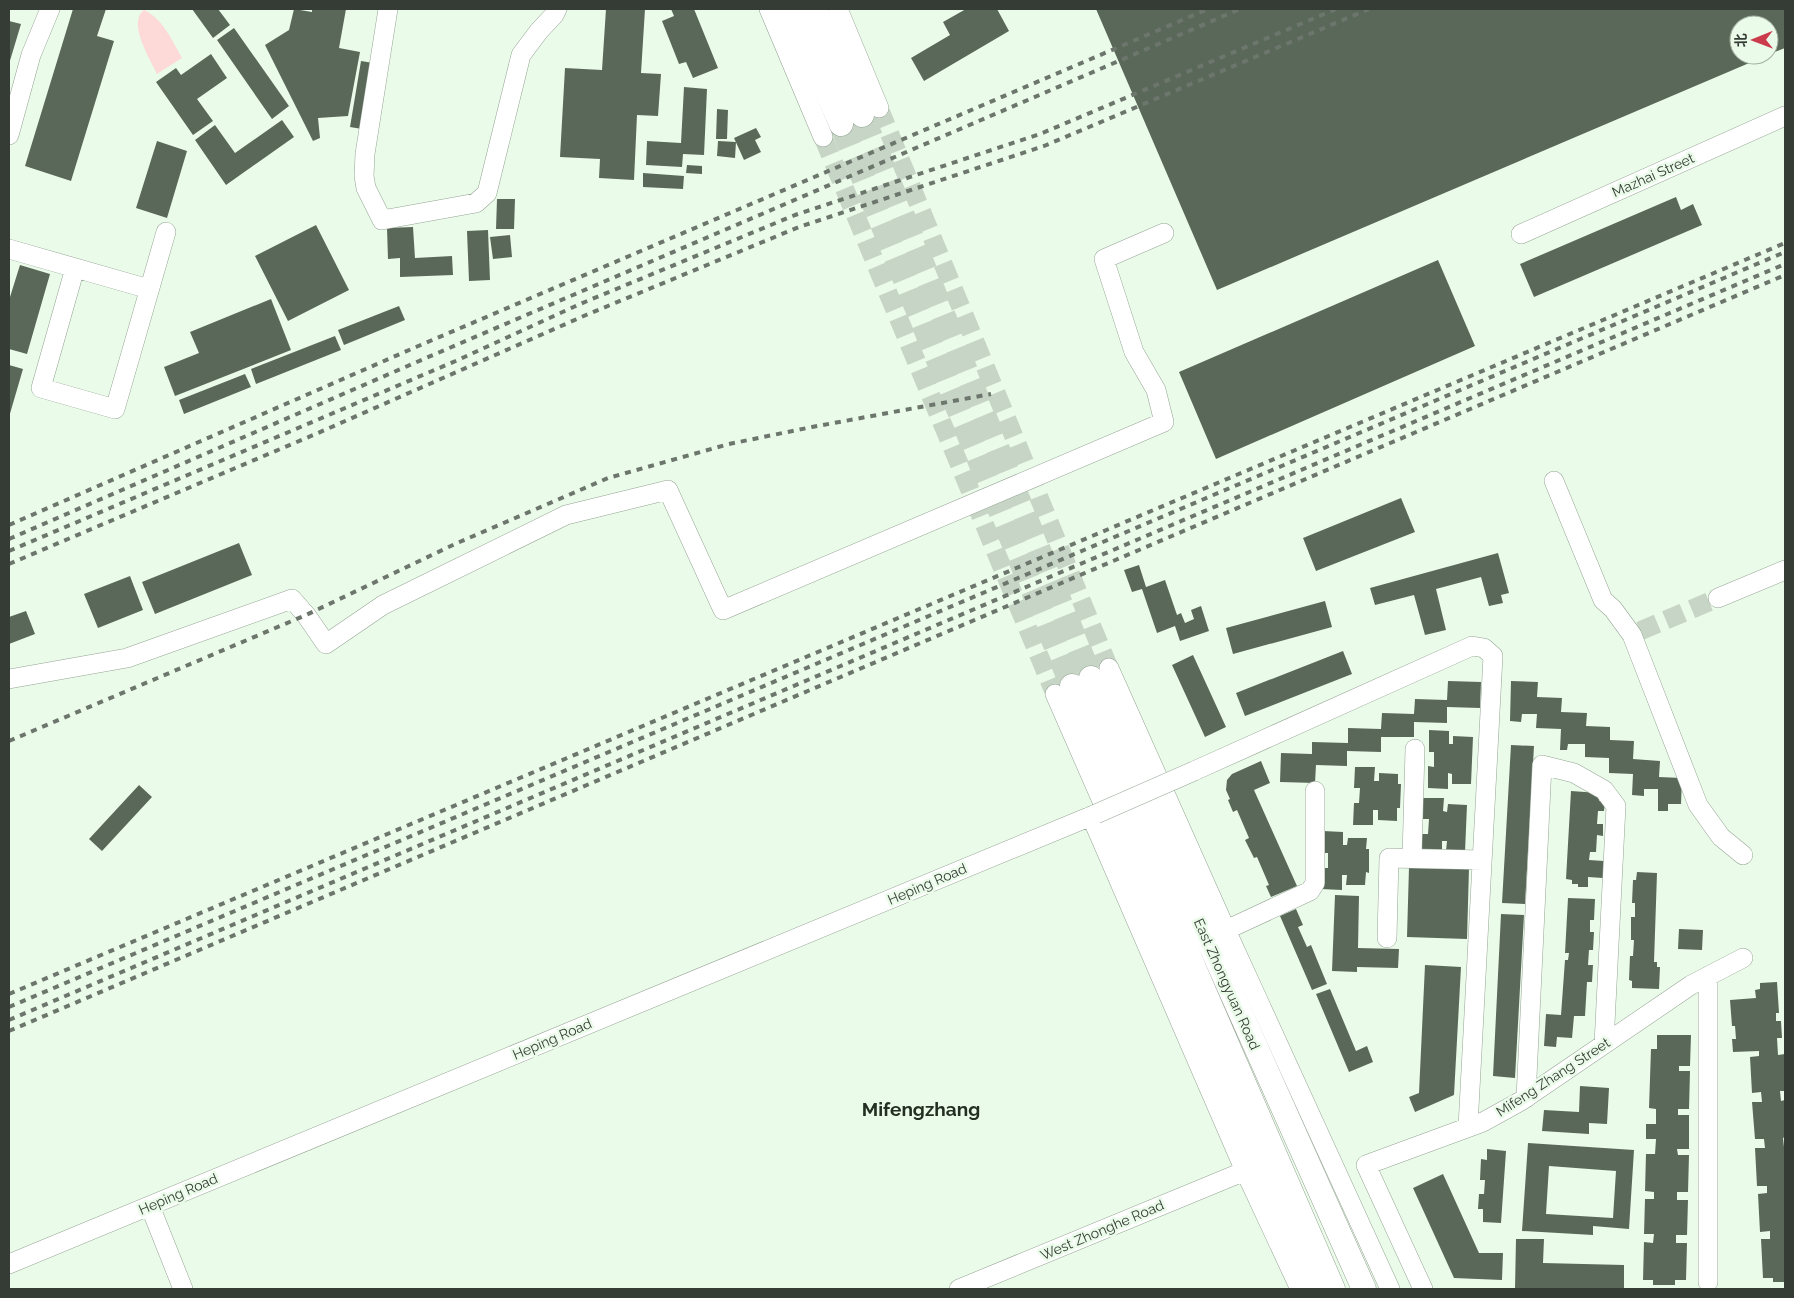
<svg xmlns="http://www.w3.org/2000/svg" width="1794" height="1298" font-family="Raleway,'Noto Sans SC',sans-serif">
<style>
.green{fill:#fdd9d8}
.building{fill:#5a6859;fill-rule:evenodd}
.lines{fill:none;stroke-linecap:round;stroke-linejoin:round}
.minor-tunnel{stroke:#c7d5c6;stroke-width:19;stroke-dasharray:19 9;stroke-linecap:butt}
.major-tunnel{stroke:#c7d5c6;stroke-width:24;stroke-dasharray:24 12;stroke-linecap:butt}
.minor-casing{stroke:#95a494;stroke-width:20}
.major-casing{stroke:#95a494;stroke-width:25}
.minor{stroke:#fff;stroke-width:19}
.major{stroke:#fff;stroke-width:24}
.rail{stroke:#6d766c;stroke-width:4;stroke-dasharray:6 6;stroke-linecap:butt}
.minor-bridge-casing{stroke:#95a494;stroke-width:20;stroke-linecap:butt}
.minor-bridge{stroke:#fff;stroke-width:19}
.labels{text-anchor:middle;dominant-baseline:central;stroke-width:5;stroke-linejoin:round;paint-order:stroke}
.street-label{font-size:14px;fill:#353c35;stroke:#ebfbea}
.district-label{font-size:19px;font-weight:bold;fill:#232f22;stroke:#ebfbea}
</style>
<rect width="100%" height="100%" fill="#ebfbea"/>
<path class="green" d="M 144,10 C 163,19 172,40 182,58 L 157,74 C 150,59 127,22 144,10 Z"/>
<path class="building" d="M 73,9 L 106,9 L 97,36 L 114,41 L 71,181 L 25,166 Z
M 192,9 L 218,9 L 230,25 L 213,38 Z
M 294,9 L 312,12 L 312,9 L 346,9 L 339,48 L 360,52 L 348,116 L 318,118 L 320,138 L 313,141 L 265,45 L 289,30 Z
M 606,9 L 645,9 L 641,73 L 661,74 L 658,116 L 637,115 L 634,180 L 599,178 L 600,159 L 560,157 L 565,68 L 602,70 Z
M 671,9 L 694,9 L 718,68 L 693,78 L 686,62 L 679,64 L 662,21 L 674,16 Z
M 966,9 L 997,9 L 1009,31 L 924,81 L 911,58 L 950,35 L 943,22 Z
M 1096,9 L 1785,9 L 1785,48 L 1769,54 L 1769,25 L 1739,25 L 1739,55 L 1768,55 L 1217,290 Z
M 9,21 L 21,24 L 9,64 Z
M 234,28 L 289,106 L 272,119 L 217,40 Z
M 211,54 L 227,78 L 197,99 L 213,121 L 193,135 L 156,82 L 176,68 L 181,75 Z
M 361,61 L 373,63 L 362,129 L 350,127 Z
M 684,87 L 707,89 L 704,155 L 683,154 L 682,167 L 646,165 L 647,141 L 681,143 Z
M 717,109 L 728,110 L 727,139 L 716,139 Z
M 282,120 L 294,137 L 226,185 L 195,140 L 215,125 L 235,153 Z
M 756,128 L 761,137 L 755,140 L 761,152 L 744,160 L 734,138 Z
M 157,141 L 187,151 L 167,218 L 136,208 Z
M 718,141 L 736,142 L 735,158 L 717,156 Z
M 687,165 L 702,166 L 702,174 L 686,173 Z
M 643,173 L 684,176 L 683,189 L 643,187 Z
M 1676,197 L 1681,210 L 1693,204 L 1702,225 L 1534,297 L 1520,264 Z
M 497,199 L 515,199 L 514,229 L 496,229 Z
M 316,225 L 349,290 L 288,321 L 255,256 Z
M 413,227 L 415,258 L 452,256 L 453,275 L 400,277 L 400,258 L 388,259 L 387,228 Z
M 488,230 L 490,280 L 469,281 L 467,231 Z
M 510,235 L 512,257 L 493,259 L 490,237 Z
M 1438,260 L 1475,346 L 1216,459 L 1179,372 Z
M 20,265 L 50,274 L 27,354 L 9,349 L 9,297 L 10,297 Z
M 271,299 L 291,350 L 175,396 L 164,367 L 199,353 L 190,332 Z
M 399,306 L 405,320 L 344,345 L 338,330 Z
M 335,336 L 341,350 L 256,384 L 251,369 Z
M 9,365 L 23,369 L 9,417 Z
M 245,374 L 251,387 L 184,414 L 179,400 Z
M 1401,498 L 1415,532 L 1316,571 L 1303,538 Z
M 239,543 L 252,575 L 155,614 L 142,582 Z
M 1498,553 L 1509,593 L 1501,595 L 1503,603 L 1489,606 L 1481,577 L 1436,589 L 1446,630 L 1425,635 L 1414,595 L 1375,605 L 1370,588 Z
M 1139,565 L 1146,587 L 1165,580 L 1177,615 L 1181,613 L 1185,623 L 1194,619 L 1191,610 L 1201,606 L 1209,631 L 1180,641 L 1175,626 L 1157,633 L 1142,589 L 1132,592 L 1124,570 Z
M 130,576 L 143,610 L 98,628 L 84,594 Z
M 1325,601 L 1332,627 L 1233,654 L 1226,628 Z
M 26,611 L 35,634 L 9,644 L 9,617 Z
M 1343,651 L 1352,674 L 1245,716 L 1236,693 Z
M 1193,655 L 1226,727 L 1205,737 L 1172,665 Z
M 1448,681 L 1481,682 L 1480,708 L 1447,707 L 1447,723 L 1414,722 L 1414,737 L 1381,737 L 1381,752 L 1347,751 L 1347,766 L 1316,765 L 1315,783 L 1280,782 L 1281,753 L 1312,754 L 1312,742 L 1348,743 L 1348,728 L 1381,729 L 1382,713 L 1414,714 L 1415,699 L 1447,700 Z
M 1511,681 L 1538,682 L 1537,697 L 1562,698 L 1561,712 L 1587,713 L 1586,726 L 1610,727 L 1610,740 L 1634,741 L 1633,759 L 1660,761 L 1659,777 L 1682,778 L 1681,804 L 1668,804 L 1668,811 L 1658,811 L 1658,789 L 1644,789 L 1644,796 L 1632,795 L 1633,774 L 1609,773 L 1609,758 L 1585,757 L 1585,744 L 1568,744 L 1567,750 L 1560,750 L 1561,729 L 1536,728 L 1537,714 L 1522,714 L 1521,722 L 1510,721 Z
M 1429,730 L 1449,731 L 1449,744 L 1453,744 L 1453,736 L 1473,737 L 1471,784 L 1452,784 L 1452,774 L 1448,773 L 1448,789 L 1428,788 L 1428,766 L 1434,767 L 1434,752 L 1429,752 Z
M 1511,745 L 1534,746 L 1525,904 L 1502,903 Z
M 1261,761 L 1270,783 L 1254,790 L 1297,886 L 1271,897 L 1266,886 L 1269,885 L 1257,857 L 1254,858 L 1245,840 L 1249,838 L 1237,810 L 1233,812 L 1228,800 L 1230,799 L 1226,790 L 1227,780 L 1232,774 Z
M 1355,767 L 1375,767 L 1374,781 L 1379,781 L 1379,773 L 1398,774 L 1398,784 L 1401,784 L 1400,808 L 1397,808 L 1397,821 L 1378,820 L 1378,810 L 1373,810 L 1373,825 L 1353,825 L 1354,803 L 1359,803 L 1360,788 L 1354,788 Z
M 139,785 L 152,797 L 102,851 L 89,839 Z
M 1571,791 L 1599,793 L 1599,801 L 1605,802 L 1604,811 L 1598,811 L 1597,824 L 1603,824 L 1603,836 L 1597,835 L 1596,852 L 1590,852 L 1589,860 L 1604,861 L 1603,878 L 1588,877 L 1588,887 L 1578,887 L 1578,884 L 1572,884 L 1572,880 L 1566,879 Z
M 1423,798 L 1444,798 L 1443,811 L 1447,812 L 1448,804 L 1467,805 L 1465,852 L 1446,851 L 1447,841 L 1442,841 L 1442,856 L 1422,856 L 1422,834 L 1428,834 L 1429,819 L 1423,819 Z
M 1323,831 L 1343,832 L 1343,845 L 1347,845 L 1348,838 L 1367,838 L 1366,849 L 1369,849 L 1369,873 L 1366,872 L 1365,885 L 1346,885 L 1347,875 L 1342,875 L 1342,890 L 1321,889 L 1322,868 L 1328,868 L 1328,853 L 1322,853 Z
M 1409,867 L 1469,868 L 1467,939 L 1407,937 Z
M 1637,872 L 1657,873 L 1654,962 L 1657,962 L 1657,967 L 1660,967 L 1659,989 L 1632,988 L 1632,981 L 1629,980 L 1630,956 L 1633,956 L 1634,940 L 1631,940 L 1631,917 L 1635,917 L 1635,903 L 1632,903 L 1633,880 L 1636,880 Z
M 1335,895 L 1359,896 L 1358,948 L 1399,949 L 1398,968 L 1357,967 L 1357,972 L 1332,971 Z
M 1568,898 L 1595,899 L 1594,920 L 1590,920 L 1590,932 L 1594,932 L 1593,950 L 1589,950 L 1588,965 L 1593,965 L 1592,982 L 1587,982 L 1585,1016 L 1574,1016 L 1572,1038 L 1557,1037 L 1556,1047 L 1544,1046 L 1546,1014 L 1561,1015 L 1565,960 L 1568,960 L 1569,953 L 1565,953 Z
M 1296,909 L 1303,925 L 1298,927 L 1307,947 L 1311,945 L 1327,984 L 1312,990 L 1280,916 Z
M 1501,914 L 1524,915 L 1515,1078 L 1493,1076 Z
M 1679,929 L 1703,930 L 1702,950 L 1678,949 Z
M 1425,965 L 1461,967 L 1454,1095 L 1415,1112 L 1409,1097 L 1419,1093 Z
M 1777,982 L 1779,1013 L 1776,1013 L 1776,1021 L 1781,1021 L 1782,1038 L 1777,1038 L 1778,1055 L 1785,1054 L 1785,1091 L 1780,1091 L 1781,1101 L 1785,1100 L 1785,1137 L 1783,1138 L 1784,1147 L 1785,1147 L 1785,1282 L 1773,1282 L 1773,1278 L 1763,1278 L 1761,1239 L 1770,1239 L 1770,1231 L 1760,1232 L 1758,1194 L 1767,1193 L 1767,1186 L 1757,1186 L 1755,1148 L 1765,1148 L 1764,1139 L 1755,1139 L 1752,1102 L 1762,1102 L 1761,1092 L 1752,1093 L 1750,1057 L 1759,1056 L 1759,1051 L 1733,1052 L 1732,1039 L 1736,1039 L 1735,1026 L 1732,1026 L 1730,1000 L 1756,998 L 1755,990 L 1760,989 L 1760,983 Z
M 1330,989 L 1356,1051 L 1367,1046 L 1373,1062 L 1349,1072 L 1316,994 Z
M 1657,1035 L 1691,1035 L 1690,1066 L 1679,1066 L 1679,1071 L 1690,1071 L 1689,1109 L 1678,1109 L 1678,1115 L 1689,1115 L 1689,1149 L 1677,1149 L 1678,1155 L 1689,1155 L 1688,1192 L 1677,1192 L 1677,1200 L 1688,1200 L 1687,1235 L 1676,1235 L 1676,1243 L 1687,1243 L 1686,1280 L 1675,1280 L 1675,1285 L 1653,1285 L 1653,1280 L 1643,1280 L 1644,1242 L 1653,1243 L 1654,1234 L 1644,1234 L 1645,1199 L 1654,1199 L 1654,1192 L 1645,1191 L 1646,1154 L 1655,1154 L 1656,1139 L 1646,1139 L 1646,1124 L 1656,1124 L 1656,1109 L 1649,1108 L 1651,1049 L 1657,1049 Z
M 1580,1086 L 1609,1088 L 1607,1124 L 1589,1123 L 1589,1134 L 1542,1131 L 1544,1110 L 1579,1112 Z
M 1528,1143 L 1634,1150 L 1629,1229 L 1593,1226 L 1593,1235 L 1522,1231 ZM 1549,1166 L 1616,1171 L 1613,1218 L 1546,1214 Z
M 1487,1149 L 1506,1151 L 1501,1223 L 1483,1222 L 1483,1209 L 1478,1209 L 1479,1194 L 1484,1194 L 1485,1180 L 1480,1180 L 1481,1159 L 1487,1160 Z
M 1443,1174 L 1479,1253 L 1503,1253 L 1502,1280 L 1454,1278 L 1413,1188 Z
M 1516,1239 L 1544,1239 L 1543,1263 L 1624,1265 L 1624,1289 L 1515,1289 Z"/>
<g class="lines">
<path class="minor-tunnel" d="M 879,108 L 1109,668
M 823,137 L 1055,694
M 1640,631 L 1718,598"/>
<path class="major-tunnel" d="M 862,115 L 1091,678
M 841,124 L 1072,686"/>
<defs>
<path id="minor" d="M 388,9 L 365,154 L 364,176 L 366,188 L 382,220 L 476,203 L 487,193 L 521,55 L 539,31 L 554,15 L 557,9
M 769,9 L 823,137
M 838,9 L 879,108
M 9,135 L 31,55 L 50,9
M 1521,234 L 1785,116
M 9,249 L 149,289
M 75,268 L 41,388 L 115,409 L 166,232
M 1554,481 L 1603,600 L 1613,609 L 1632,635 L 1698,805 L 1721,837 L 1743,855
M 1718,598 L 1785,570
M 1109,668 L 1226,930 L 1390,1289
M 9,679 L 127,658 L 292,599 L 306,615 L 326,644 L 383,605 L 566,515 L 668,490 L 723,610 L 1164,422 L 1156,390 L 1134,352 L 1104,259 L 1164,233
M 1055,694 L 1316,1289
M 1194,771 L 1472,646 L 1484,648 L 1493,656 L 1468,1127
M 1091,816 L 1245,1171 L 1300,1289
M 1412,858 L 1415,749
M 1226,930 L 1310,891 L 1315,883 L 1315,791
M 1387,938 L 1389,858 L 1482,860
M 1526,1098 L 1542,765 L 1574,773 L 1604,790 L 1616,806 L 1604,1044
M 150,1206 L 183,1289
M 9,1264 L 1096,814
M 1708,1282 L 1708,976
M 959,1289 L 1245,1171
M 1423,1289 L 1366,1165 L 1483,1122 L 1521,1101 L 1691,985 L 1743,958"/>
<path id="major" d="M 790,9 L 841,124
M 815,9 L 862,115
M 1091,678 L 1364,1289
M 1072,686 L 1333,1289"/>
</defs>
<use href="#minor" class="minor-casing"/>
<use href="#major" class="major-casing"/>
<use href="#minor" class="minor"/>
<use href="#major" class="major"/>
<path class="rail" d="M 9,525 L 416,347 L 1208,9
M 9,539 L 426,358 L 1240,9
M 9,551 L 458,360 L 580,304 L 795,215 L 1040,134 L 1336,9
M 9,564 L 318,433 L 586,315 L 799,227 L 1044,146 L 1369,9
M 9,741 L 306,615 L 455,544 L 608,478 L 729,444 L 812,427 L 991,394
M 9,994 L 1785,243
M 9,1007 L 1785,252
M 9,1020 L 1785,264
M 9,1031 L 1785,275"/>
<defs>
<path id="minor-bridge" d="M 1096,814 L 1194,771"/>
</defs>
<use href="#minor-bridge" class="minor-bridge-casing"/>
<use href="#minor-bridge" class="minor-bridge"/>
</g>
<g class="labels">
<g class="street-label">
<text transform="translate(1653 175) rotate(-24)">Mazhai Street</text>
<text transform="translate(927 884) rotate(-23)">Heping Road</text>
<text transform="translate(1227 984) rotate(66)">East Zhongyuan Road</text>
<text transform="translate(552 1039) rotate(-23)">Heping Road</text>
<text transform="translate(1553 1077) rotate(-33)">Mifeng Zhang Street</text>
<text transform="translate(178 1194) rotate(-23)">Heping Road</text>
<text transform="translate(1102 1230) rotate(-23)">West Zhonghe Road</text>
</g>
<g class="district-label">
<text x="921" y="1109">Mifengzhang</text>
</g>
</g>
<rect width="1794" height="1298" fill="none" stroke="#353c35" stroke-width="20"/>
<g transform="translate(1754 40) rotate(269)"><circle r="24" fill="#ebfbea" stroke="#a2afa2"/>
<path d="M0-4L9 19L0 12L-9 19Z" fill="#cb3b4b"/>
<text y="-8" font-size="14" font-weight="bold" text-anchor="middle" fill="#353c35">北</text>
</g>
</svg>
